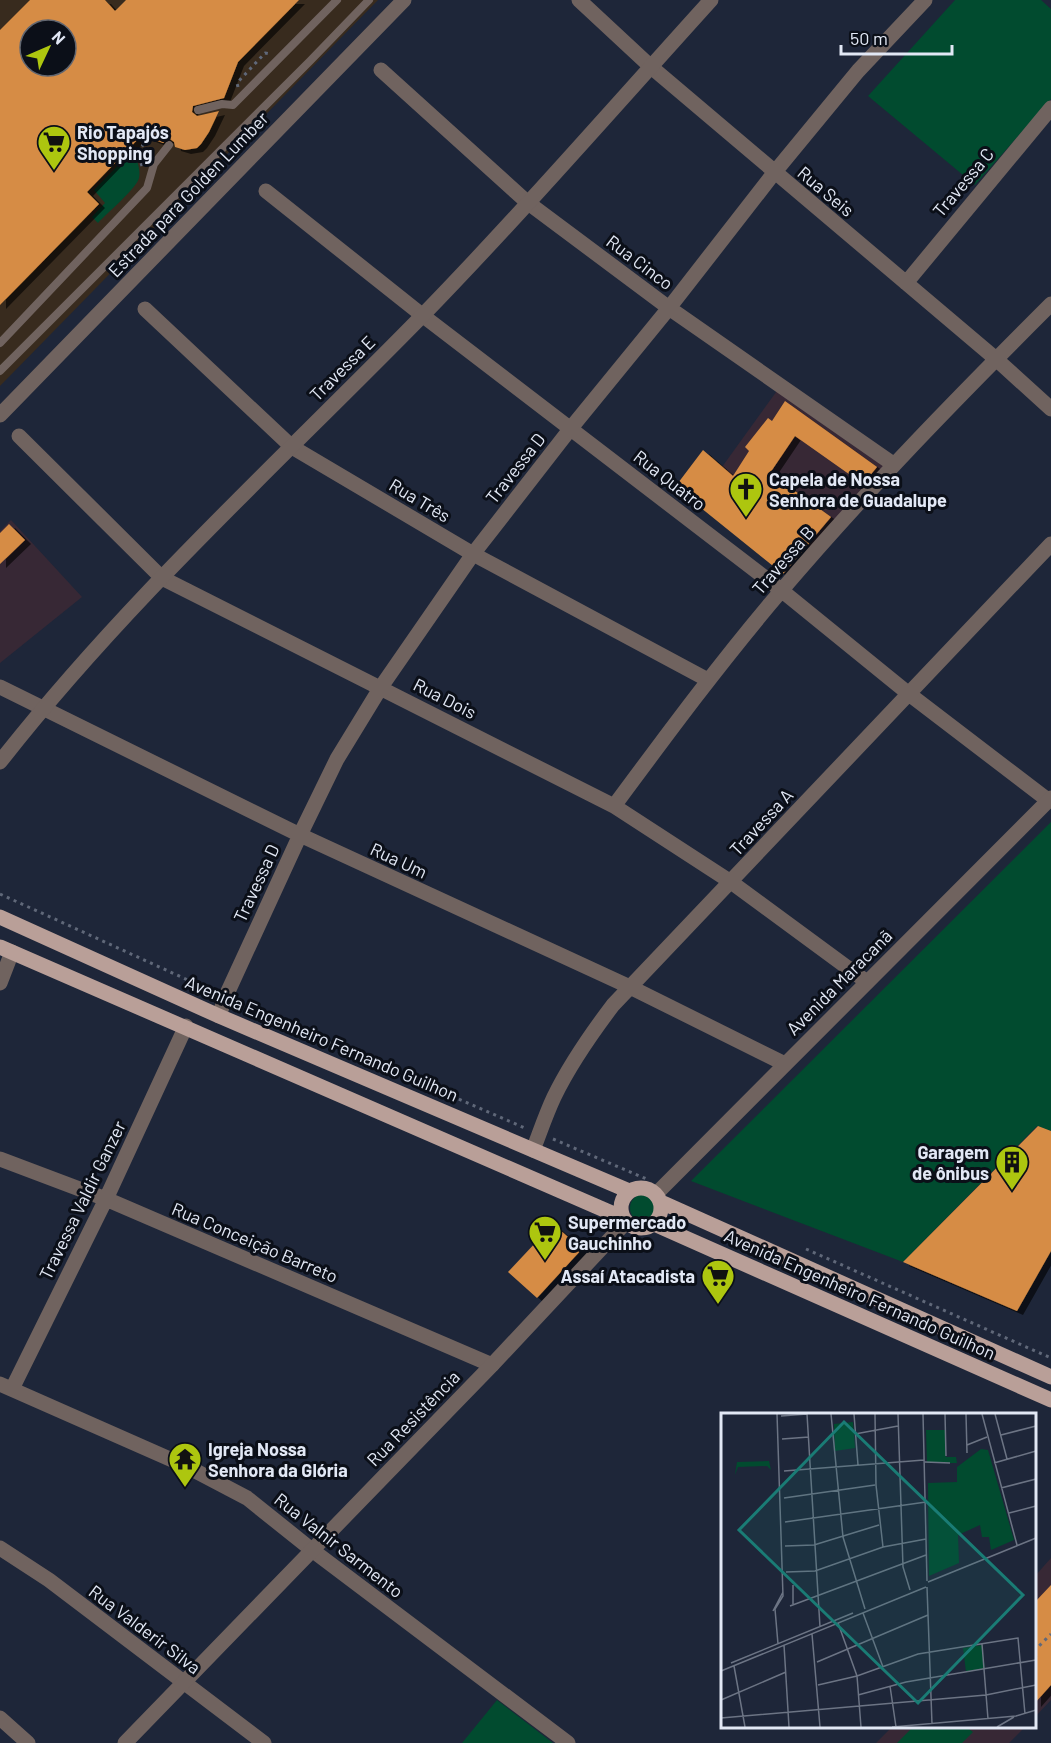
<svg xmlns="http://www.w3.org/2000/svg" width="1051" height="1743" font-family="Barlow,sans-serif">
<style>
.commercial{fill:#382b1e;fill-rule:evenodd}
.education{fill:#372835}
.green{fill:#014b2f}
.building{fill:#d68c44;fill-rule:evenodd;filter:url(#shadow)}
.lines{fill:none;stroke-linecap:round;stroke-linejoin:round}
.path{stroke:#606879;stroke-width:3;stroke-dasharray:3 4.5;stroke-linecap:butt}
.service{stroke:#70635f;stroke-width:8}
.minor{stroke:#70635f;stroke-width:15}
.tertiary{stroke:#70635f;stroke-width:15}
.primary{stroke:#b99f98;stroke-width:15}
.labels{text-anchor:middle;dominant-baseline:central;stroke-width:6;stroke-linejoin:round;paint-order:stroke}
.poi-label{font-size:18px;font-weight:bold;fill:#e2e8f5;stroke:#0b0f18;text-anchor:start}
.street-label{font-size:18px;fill:#e2e8f5;stroke:#0b0f18}
.inset-road{fill:none;stroke:#6c7484;stroke-width:1.5}
.view{fill:#1a7c75;fill-opacity:0.15;stroke:#1a7c75;stroke-width:3}
.inset-edge{fill:none;stroke:#e2e8f5;stroke-width:3}
</style>
<defs>
<filter id="shadow"><feDropShadow dx="6" dy="4" stdDeviation="0" flood-color="#0009"/></filter>
</defs>
<rect width="100%" height="100%" fill="#1e2639"/>
<path class="commercial" d="M 0,0 L 378,0 L 0,386 ZM 30,30 L 66,30 L 66,66 L 30,66 Z"/>
<path class="education" d="M 779,388 L 887,467 L 813,549 L 722,467 Z
M 11,520 L 82,597 L 0,663 L 0,531 Z
M 1051,1558 L 1051,1700 L 1035,1717 L 1035,1576 Z
M 892,1727 L 1025,1727 L 1009,1743 L 876,1743 Z"/>
<path class="green" d="M 955,0 L 1041,0 L 1051,9 L 1051,99 L 975,185 L 868,96 Z
M 133,150 C 136,159 141,168 139,178 C 137,188 106,214 98,223 L 92,217 L 105,203 L 94,190 Z
M 1051,822 L 1051,1131 L 1037,1126 L 903,1262 L 691,1181 Z
M630 1208a14 14 0 1 1 28 0a14 14 0 1 1-28 0Z
M 497,1700 L 553,1743 L 462,1743 Z
M 913,1727 L 966,1727 L 973,1732 L 962,1743 L 897,1743 Z"/>
<path class="building" d="M 30,0 L 105,0 L 115,11 L 126,0 L 299,0 L 238,62 L 224,98 L 193,106 L 192,112 L 197,116 L 219,111 L 209,132 L 201,144 L 197,148 L 185,150 L 175,147 L 174,142 L 170,139 L 166,140 L 163,143 L 142,135 L 87,192 L 99,204 L 0,305 L 0,30 ZM 30,30 L 66,30 L 66,66 L 30,66 Z
M 785,401 L 877,467 L 863,484 L 795,436 L 770,473 L 831,517 L 783,574 L 675,487 L 703,450 L 733,476 L 749,451 L 745,447 L 768,418 L 772,421 Z
M 9,524 L 25,540 L 0,564 L 0,533 Z
M 1038,1126 L 1051,1131 L 1051,1251 L 1017,1311 L 903,1262 Z
M 553,1224 L 582,1249 L 537,1298 L 508,1272 Z
M 1051,1585 L 1051,1685 L 1035,1703 L 1035,1602 Z"/>
<g class="lines">
<path class="path" d="M 238,87 L 237,83 L 265,53 L 270,54
M 142,166 L 137,151 L 150,138
M 0,894 L 214,992
M 239,1003 L 527,1129
M 553,1139 L 649,1180
M 806,1249 L 1051,1358
M 1034,1651 L 1051,1634
M 1034,1656 L 1039,1660"/>
<path class="service" d="M 198,110 L 222,104 L 233,105 L 337,0
M 0,343 L 147,188 L 154,164 L 169,145
M 0,371 L 310,61 L 369,0"/>
<path class="minor" d="M 579,0 L 650,66 L 996,359 L 1051,409
M 381,70 L 527,202 L 669,308 L 893,464
M 266,191 L 422,315 L 781,590 L 909,694 L 1049,801
M 906,283 L 1051,108
M 145,309 L 292,447 L 473,554 L 708,680
M 0,415 L 404,0
M 19,436 L 162,578 L 614,806 L 731,882 L 867,982
M 0,687 L 300,835 L 630,987 L 785,1064
M 614,806 C 668,733 722,660 781,591 C 866,491 958,397 1051,304
M 0,983 L 12,952
M 219,1016 L 225,998 L 300,835 L 337,759 L 381,687 L 473,554 L 571,428 L 669,308 L 774,173 L 858,71 L 925,0
M 533,1150 C 540,1132 546,1114 554,1097 C 570,1064 591,1034 613,1005 L 1051,544
M 0,1159 L 106,1199 L 492,1365
M 0,1384 L 188,1467 L 247,1498 L 312,1550 L 568,1743
M 12,1389 L 106,1199 L 186,1026
M 0,1548 L 49,1580 L 264,1743
M 0,1718 L 28,1743"/>
<path class="tertiary" d="M 0,762 C 126,601 278,463 421,317 C 521,214 615,106 711,0
M 656,1194 L 1051,798
M 125,1743 L 492,1365 L 626,1222"/>
<path class="primary" d="M 0,917 L 219,1016 L 629,1191
M 0,947 L 623,1218
M621 1208a20 20 0 1 1 40 0a20 20 0 1 1-40 0Z
M 661,1202 L 1051,1377
M 654,1224 L 1051,1400"/>
</g>
<defs>
<symbol id="supermarket-pin" viewBox="-11 -11 22 30"><path d="M0 17L-7.5 6A9.5 9.5 0 1 1 7.5 6Z" fill="#adc60f" stroke="#0b0f18"/><path d="M-6-5.5h2.5l.6 2H6L4.5 2H-2.5L-4.4-4H-6ZM-1.5 3.2a1.3 1.3 0 1 0 .1 0ZM3 3.2a1.3 1.3 0 1 0 .1 0Z" fill="#111"/></symbol>
<symbol id="church-pin" viewBox="-11 -11 22 30"><path d="M0 17L-7.5 6A9.5 9.5 0 1 1 7.5 6Z" fill="#adc60f" stroke="#0b0f18"/><path d="M-1.2-6h2.4v3.5h3.3v2.4h-3.3V6h-2.4V-.1h-3.3v-2.4h3.3Z" fill="#111"/></symbol>
<symbol id="building-pin" viewBox="-11 -11 22 30"><path d="M0 17L-7.5 6A9.5 9.5 0 1 1 7.5 6Z" fill="#adc60f" stroke="#0b0f18"/><path d="M-4-6H4V6H1V3H-1V6H-4ZM-2.5-4.3h1.7v1.8h-1.7ZM.8-4.3h1.7v1.8H.8ZM-2.5-1h1.7V.8h-1.7ZM.8-1h1.7V.8H.8Z" fill="#111"/></symbol>
<symbol id="temple-pin" viewBox="-11 -11 22 30"><path d="M0 17L-7.5 6A9.5 9.5 0 1 1 7.5 6Z" fill="#adc60f" stroke="#0b0f18"/><path d="M0-6L5-2H3V0L6.5 2.5H4V6H1.5V3h-3V6H-4V2.5H-6.5L-3 0V-2H-5Z" fill="#111"/></symbol>
</defs>
<g fill-rule="evenodd">
<use href="#supermarket-pin" x="35" y="123" width="38" height="52"/>
<use href="#church-pin" x="727" y="470" width="38" height="52"/>
<use href="#building-pin" x="993" y="1143" width="38" height="52"/>
<use href="#supermarket-pin" x="526" y="1213" width="38" height="52"/>
<use href="#supermarket-pin" x="699" y="1257" width="38" height="52"/>
<use href="#temple-pin" x="166" y="1440" width="38" height="52"/>
</g>
<g class="labels">
<g class="poi-label">
<text x="77" y="132">Rio Tapajós<tspan x="77" dy="21">Shopping</tspan></text>
<text x="769" y="479">Capela de Nossa<tspan x="769" dy="21">Senhora de Guadalupe</tspan></text>
<text x="989" y="1152" text-anchor="end">Garagem<tspan x="989" dy="21">de ônibus</tspan></text>
<text x="568" y="1222">Supermercado<tspan x="568" dy="21">Gauchinho</tspan></text>
<text x="695" y="1276" text-anchor="end">Assaí Atacadista</text>
<text x="208" y="1449">Igreja Nossa<tspan x="208" dy="21">Senhora da Glória</tspan></text>
</g>
<g class="street-label">
<text transform="translate(963 182) rotate(-50)">Travessa C</text>
<text transform="translate(826 191) rotate(40)">Rua Seis</text>
<text transform="translate(188 194) rotate(-46)">Estrada para Golden Lumber</text>
<text transform="translate(640 262) rotate(37)">Rua Cinco</text>
<text transform="translate(342 368) rotate(-45)">Travessa E</text>
<text transform="translate(515 468) rotate(-52)">Travessa D</text>
<text transform="translate(670 480) rotate(38)">Rua Quatro</text>
<text transform="translate(420 500) rotate(31)">Rua Três</text>
<text transform="translate(783 560) rotate(-49)">Travessa B</text>
<text transform="translate(445 698) rotate(27)">Rua Dois</text>
<text transform="translate(761 822) rotate(-47)">Travessa A</text>
<text transform="translate(399 860) rotate(25)">Rua Um</text>
<text transform="translate(256 883) rotate(-65)">Travessa D</text>
<text transform="translate(839 982) rotate(-45)">Avenida Maracanã</text>
<text transform="translate(322 1038) rotate(23)">Avenida Engenheiro Fernando Guilhon</text>
<text transform="translate(82 1200) rotate(-64)">Travessa Valdir Ganzer</text>
<text transform="translate(255 1242) rotate(23)">Rua Conceição Barreto</text>
<text transform="translate(860 1294) rotate(24)">Avenida Engenheiro Fernando Guilhon</text>
<text transform="translate(413 1418) rotate(-46)">Rua Resistência</text>
<text transform="translate(339 1545) rotate(38)">Rua Valnir Sarmento</text>
<text transform="translate(145 1629) rotate(37)">Rua Valderir Silva</text>
</g>
</g>
<g transform="translate(721 1413)">
<rect width="315" height="315" fill="#1e2639"/>
<path d="M 132,9 L 134,35 L 114,38 L 113,11 ZM 205,17 L 224,17 L 225,44 L 235,44 L 236,50 L 206,50 ZM 260,36 L 267,37 L 293,127 L 270,137 L 268,124 L 261,124 L 259,112 L 237,122 L 238,150 L 208,163 L 207,70 L 236,69 L 236,54 ZM 48,48 L 50,57 L 46,53 L 17,54 L 14,62 L 16,49 ZM 261,232 L 264,256 L 245,259 L 242,235 Z" fill="#014b2f"/>
<path class="inset-road" d="M 56,1 L 62,183 L 54,196 L 57,231M 86,1 L 99,214M 110,1 L 122,124 L 144,196M 133,1 L 137,52M 154,1 L 155,72 L 162,134M 177,1 L 182,154 L 189,177M 202,1 L 206,168M 224,1 L 225,43M 245,1 L 246,40M 261,1 L 296,132M 274,1 L 286,46M 60,3 L 86,1M 134,21 L 177,13M 280,22 L 315,13M 61,26 L 88,24M 246,32 L 266,24M 204,49 L 229,50M 273,50 L 315,38M 63,58 L 203,47M 280,75 L 315,66M 63,85 L 154,72M 288,100 L 315,93M 64,109 L 205,89M 64,133 L 93,132 L 158,112M 65,159 L 94,158 L 162,134 L 205,126M 207,169 L 315,125M 72,172 L 72,191M 206,174 L 211,311M 69,193 L 205,142M 52,198 L 62,179M 142,200 L 162,254M 117,210 L 136,263 L 140,314M 91,221 L 99,314M 261,231 L 267,306M 63,232 L 68,314M 96,249 L 207,202M 10,250 L 132,200M 13,253 L 24,314M 0,258 L 205,174M 97,272 L 136,263 L 197,241 L 297,225 L 304,301M 169,273 L 175,314M 137,282 L 185,269 L 315,247M 0,287 L 65,259M 0,305 L 265,282 L 315,272M 171,314 L 295,303 L 315,297M 276,314 L 293,304"/>
<path class="view" d="M 123,9 L 302,182 L 197,290 L 18,117 Z"/>
<rect width="315" height="315" class="inset-edge"/>
</g>
<g transform="translate(48 48) rotate(46)"><circle r="28" fill="#0b0f18" stroke="#616670" stroke-width="1.5"/>
<path d="M0-4.5L10 22L0 15L-10 22Z" fill="#adc60f"/>
<text y="-9" font-size="16" font-weight="bold" text-anchor="middle" fill="#e2e8f5">N</text>
</g>
<path d="M841 45v9h111v-9" fill="none" stroke="#e2e8f5" stroke-width="3"/>
<text x="850" y="45" font-size="18" fill="#e2e8f5" stroke="#0b0f18" stroke-width="4.5" paint-order="stroke">50 m</text>
</svg>
